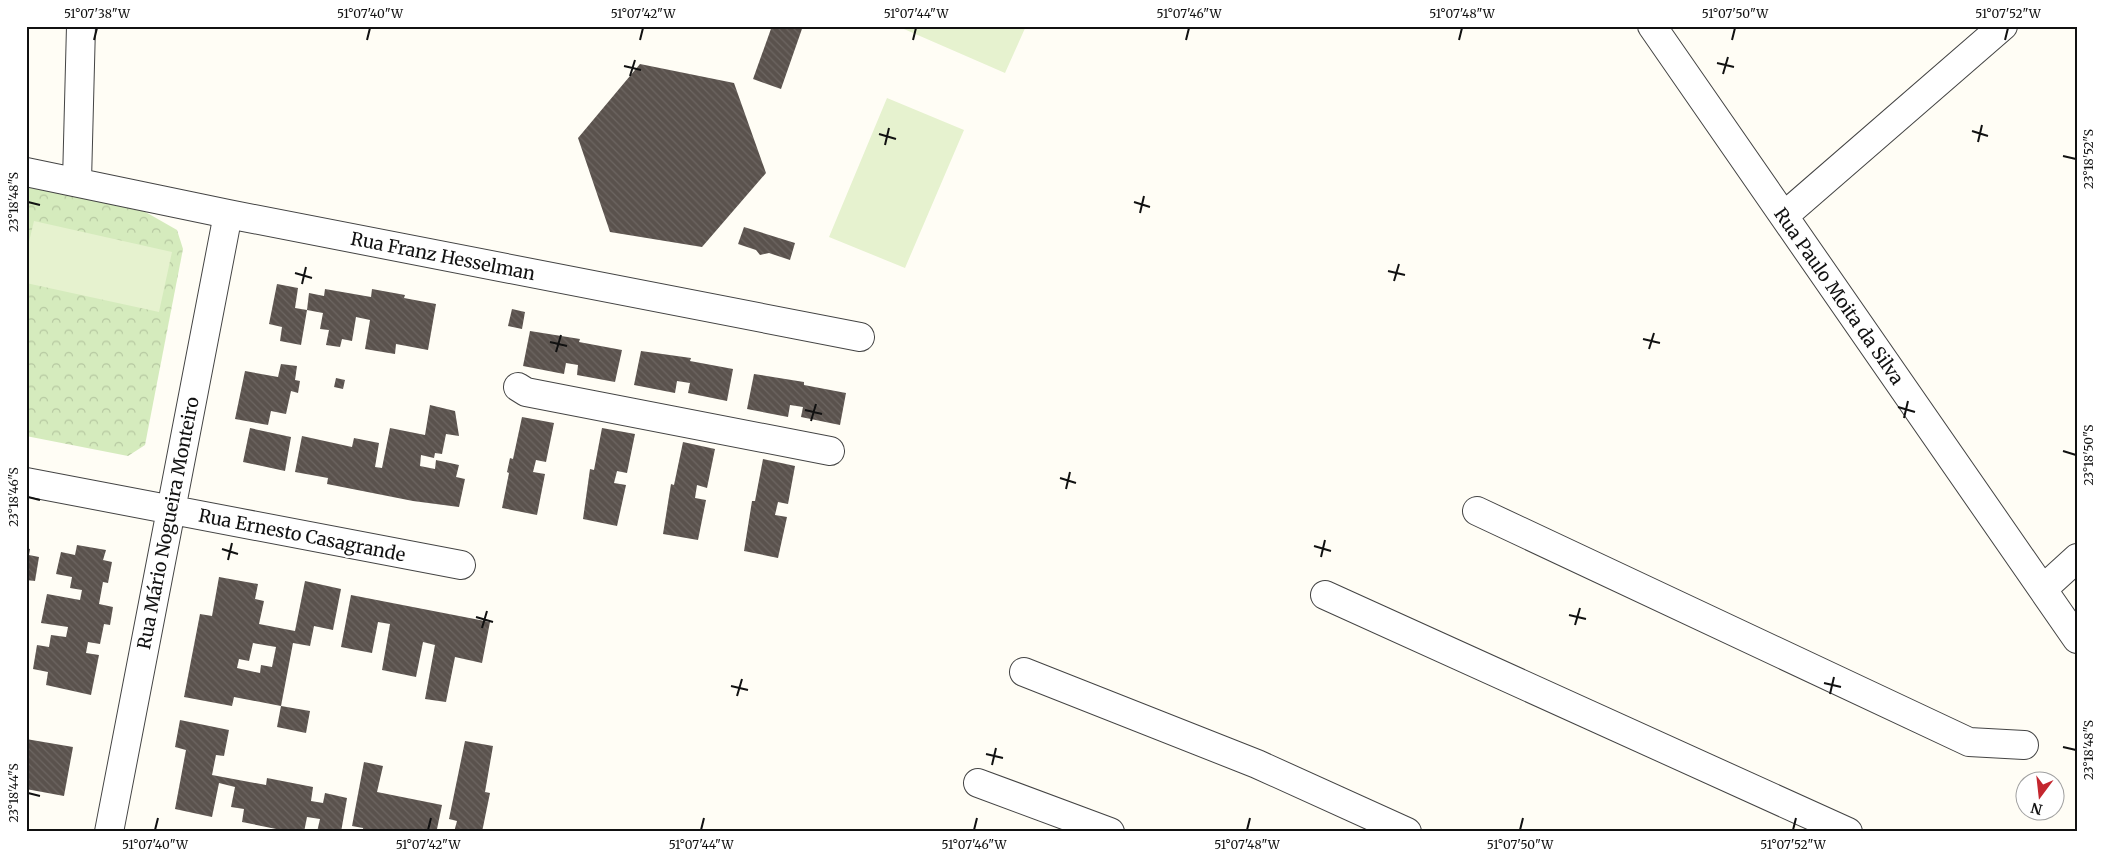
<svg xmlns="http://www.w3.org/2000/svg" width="2103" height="858" font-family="Merriweather,serif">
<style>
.park{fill:url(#park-crowns)}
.pitch{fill:#e6f2cf}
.building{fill:url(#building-back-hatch);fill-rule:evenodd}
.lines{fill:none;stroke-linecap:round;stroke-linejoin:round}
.minor-casing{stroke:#444;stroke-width:30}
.minor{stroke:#fff;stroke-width:28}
.ticks{fill:none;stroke:#111;stroke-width:2}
.labels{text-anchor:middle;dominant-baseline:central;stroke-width:5;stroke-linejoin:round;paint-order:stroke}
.street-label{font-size:18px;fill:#111;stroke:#fff}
.neatline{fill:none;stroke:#111;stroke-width:2}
.ticks-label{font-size:12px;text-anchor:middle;fill:#111}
</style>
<defs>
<pattern id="park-crowns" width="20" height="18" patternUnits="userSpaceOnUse" patternTransform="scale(1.25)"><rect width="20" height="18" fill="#d5ebbd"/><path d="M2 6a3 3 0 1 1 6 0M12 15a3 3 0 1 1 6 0" fill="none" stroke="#b6c8a1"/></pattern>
<pattern id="building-back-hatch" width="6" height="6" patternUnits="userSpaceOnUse" patternTransform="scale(1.25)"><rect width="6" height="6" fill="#5a524d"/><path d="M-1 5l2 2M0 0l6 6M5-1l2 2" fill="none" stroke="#6d6662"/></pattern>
</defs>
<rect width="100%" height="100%" fill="#fffdf5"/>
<path class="park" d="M 26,187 L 142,210 L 177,230 L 183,249 L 145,445 L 128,456 L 26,436 Z"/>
<path class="pitch" d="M 897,26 L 1026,26 L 1005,73 Z
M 887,98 L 964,130 L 905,268 L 829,237 Z
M 34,221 L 172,252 L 159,312 L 26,283 L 26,254 Z"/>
<path class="building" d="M 772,26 L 803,26 L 781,89 L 753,79 Z
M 640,64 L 734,83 L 766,173 L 702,247 L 610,232 L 578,138 Z
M 744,227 L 795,243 L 790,260 L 769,253 L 760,255 L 756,250 L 738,244 Z
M 277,284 L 298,288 L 295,308 L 307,310 L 309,293 L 324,296 L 325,289 L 371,297 L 372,289 L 405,295 L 404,298 L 436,304 L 428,350 L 396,344 L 395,354 L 365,349 L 370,320 L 356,317 L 352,341 L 342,339 L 340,347 L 326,345 L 329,330 L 320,329 L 323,313 L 307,310 L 301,345 L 280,341 L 282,327 L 269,324 Z
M 512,309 L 525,312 L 522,329 L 508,326 Z
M 530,331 L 580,339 L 579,342 L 622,350 L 615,382 L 577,375 L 578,365 L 566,363 L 564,374 L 523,366 Z
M 641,351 L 691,358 L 690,361 L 733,369 L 727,401 L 688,393 L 690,383 L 677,381 L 675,393 L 634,385 Z
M 281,364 L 297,366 L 295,380 L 300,381 L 298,393 L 291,391 L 286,414 L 271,411 L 268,425 L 235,419 L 245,371 L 278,377 Z
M 754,374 L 804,382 L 804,385 L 846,393 L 840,425 L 801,417 L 803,407 L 790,405 L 788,417 L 747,409 Z
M 336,378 L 345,380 L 343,389 L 334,387 Z
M 430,405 L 455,411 L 459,436 L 446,434 L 442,454 L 435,453 L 434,458 L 421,455 L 420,466 L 435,469 L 436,460 L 459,465 L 456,477 L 465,479 L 459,507 L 413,501 L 327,484 L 328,478 L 295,472 L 302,436 L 352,447 L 354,438 L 379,443 L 375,467 L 382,468 L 390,428 L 425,435 Z
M 522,417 L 554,423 L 546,462 L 536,460 L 533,472 L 545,474 L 537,515 L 502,508 L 509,473 L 507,472 L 510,458 L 513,459 Z
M 250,428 L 291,437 L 285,471 L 243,462 Z
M 602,428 L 635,434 L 627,473 L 617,471 L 614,483 L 626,485 L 617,526 L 583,519 L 590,469 L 594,470 Z
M 683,442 L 715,449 L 707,488 L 697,485 L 695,498 L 706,500 L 698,540 L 663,534 L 671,484 L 674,485 Z
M 763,459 L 795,466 L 788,504 L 778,502 L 775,515 L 787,517 L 778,558 L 744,551 L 752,501 L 755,501 Z
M 77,545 L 106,550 L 103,560 L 112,562 L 108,583 L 103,582 L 99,604 L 113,607 L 110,625 L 104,624 L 100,644 L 88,642 L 86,653 L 99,655 L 91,695 L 46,685 L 48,672 L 33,669 L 37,645 L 49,647 L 51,635 L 66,637 L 68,627 L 41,623 L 47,594 L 80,600 L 82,590 L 70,588 L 72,577 L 56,574 L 61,552 L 75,555 Z
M 26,548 L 30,549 L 29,555 L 39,557 L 35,581 L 26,580 Z
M 219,577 L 258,584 L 255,599 L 264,601 L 259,624 L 295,631 L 305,581 L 341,589 L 333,630 L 314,626 L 310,646 L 293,643 L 281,706 L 234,697 L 232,706 L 184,697 L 200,614 L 212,616 ZM 253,643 L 276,647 L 272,667 L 261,665 L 260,673 L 237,668 L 239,659 L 249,661 Z
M 351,595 L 490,622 L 482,663 L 455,657 L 446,702 L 425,699 L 435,645 L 423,642 L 416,677 L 382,670 L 390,624 L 378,622 L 372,653 L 341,647 Z
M 281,706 L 310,711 L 306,733 L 277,727 Z
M 180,720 L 229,730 L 224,756 L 216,755 L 212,775 L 266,785 L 267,778 L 313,787 L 311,801 L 323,803 L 325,793 L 347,798 L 341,832 L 317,832 L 320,819 L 307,817 L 304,832 L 291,832 L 242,822 L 244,809 L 231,807 L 235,787 L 219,783 L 212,817 L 175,809 L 186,750 L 175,747 Z
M 26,739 L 73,747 L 64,796 L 26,789 Z
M 465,741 L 493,746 L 485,792 L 490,793 L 482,832 L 454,832 L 457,821 L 449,819 Z
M 364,762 L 383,766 L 377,792 L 442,805 L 437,829 L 444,832 L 363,832 L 363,828 L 352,826 Z"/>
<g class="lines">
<defs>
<path id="minor" d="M 1652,26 L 2077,639
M 26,172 L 228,214 L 860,337
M 77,181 L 81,26
M 1784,216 L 2003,26
M 518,387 L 526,392 L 830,451
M 26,482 L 461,565
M 1477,511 L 1969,742 L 2024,745
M 2043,589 L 2077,558
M 1325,595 L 1848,832
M 1024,672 L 1257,764 L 1407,832
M 978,783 L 1110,832
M 109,832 L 228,214"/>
</defs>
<use href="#minor" class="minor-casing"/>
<use href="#minor" class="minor"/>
</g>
<path class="ticks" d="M 94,40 L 97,28M 367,40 L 370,28M 640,40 L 643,28M 913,40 L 916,28M 1186,40 L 1189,28M 1459,40 L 1462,28M 1732,40 L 1735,28M 2005,40 L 2008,28M 1717,63 L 1734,67M 624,66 L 641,70M 1723,74 L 1728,57M 630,76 L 635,60M 1972,131 L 1988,136M 879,134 L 896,139M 1978,142 L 1982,125M 885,145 L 889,128M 2063,156 L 2076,159M 28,202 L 40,205M 1134,202 L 1150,207M 1140,213 L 1144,196M 1388,271 L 1405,275M 295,273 L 312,278M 1394,281 L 1399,264M 302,284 L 306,267M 1643,339 L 1660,343M 550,342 L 567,346M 1649,349 L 1654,333M 556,352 L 561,335M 1898,407 L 1915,412M 805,410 L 822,414M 1904,418 L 1908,401M 811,421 L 816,404M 2063,451 L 2076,455M 1060,478 L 1076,483M 1066,489 L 1070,472M 28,497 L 40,500M 1314,546 L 1331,551M 222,549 L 238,554M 1321,557 L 1325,540M 228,560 L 232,543M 1569,615 L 1586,619M 476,617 L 493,622M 1575,625 L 1580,608M 482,628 L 487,611M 1824,683 L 1841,687M 731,686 L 748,690M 1830,694 L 1834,677M 737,696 L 742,679M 2063,747 L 2076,750M 986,754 L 1003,758M 992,765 L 996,748M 28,793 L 40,796M 155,830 L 158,818M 428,830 L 431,818M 701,830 L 704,818M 974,830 L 977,818M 1247,830 L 1250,818M 1520,830 L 1523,818M 1793,830 L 1796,818"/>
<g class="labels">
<g class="street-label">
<text transform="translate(443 256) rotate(11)">Rua Franz Hesselman</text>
<text transform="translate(1839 296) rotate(55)">Rua Paulo Moita da Silva</text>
<text transform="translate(168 523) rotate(-79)">Rua Mário Nogueira Monteiro</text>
<text transform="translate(302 535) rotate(11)">Rua Ernesto Casagrande</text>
</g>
</g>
<rect width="2103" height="858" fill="none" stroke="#ffffff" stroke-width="55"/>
<g transform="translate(2040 796) rotate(195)"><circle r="24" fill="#ffffff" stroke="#a0a0a0"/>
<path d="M0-4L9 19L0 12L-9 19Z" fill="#c4262e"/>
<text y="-8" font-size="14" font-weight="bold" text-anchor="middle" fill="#111111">N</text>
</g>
<rect x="28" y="28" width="2048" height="802" class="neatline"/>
<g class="ticks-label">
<text x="97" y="18">51°07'38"W</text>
<text x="370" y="18">51°07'40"W</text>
<text x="643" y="18">51°07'42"W</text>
<text x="916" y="18">51°07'44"W</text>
<text x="1189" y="18">51°07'46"W</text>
<text x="1462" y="18">51°07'48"W</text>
<text x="1735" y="18">51°07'50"W</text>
<text x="2008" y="18">51°07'52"W</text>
<text transform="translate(2089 159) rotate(-90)" y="4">23°18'52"S</text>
<text transform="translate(14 202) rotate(-90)" y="4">23°18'48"S</text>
<text transform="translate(2089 455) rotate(-90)" y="4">23°18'50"S</text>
<text transform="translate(14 497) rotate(-90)" y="4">23°18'46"S</text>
<text transform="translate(2089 750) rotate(-90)" y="4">23°18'48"S</text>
<text transform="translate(14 793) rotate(-90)" y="4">23°18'44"S</text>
<text x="155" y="849">51°07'40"W</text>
<text x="428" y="849">51°07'42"W</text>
<text x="701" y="849">51°07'44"W</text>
<text x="974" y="849">51°07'46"W</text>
<text x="1247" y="849">51°07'48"W</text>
<text x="1520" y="849">51°07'50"W</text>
<text x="1793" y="849">51°07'52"W</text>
</g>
</svg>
